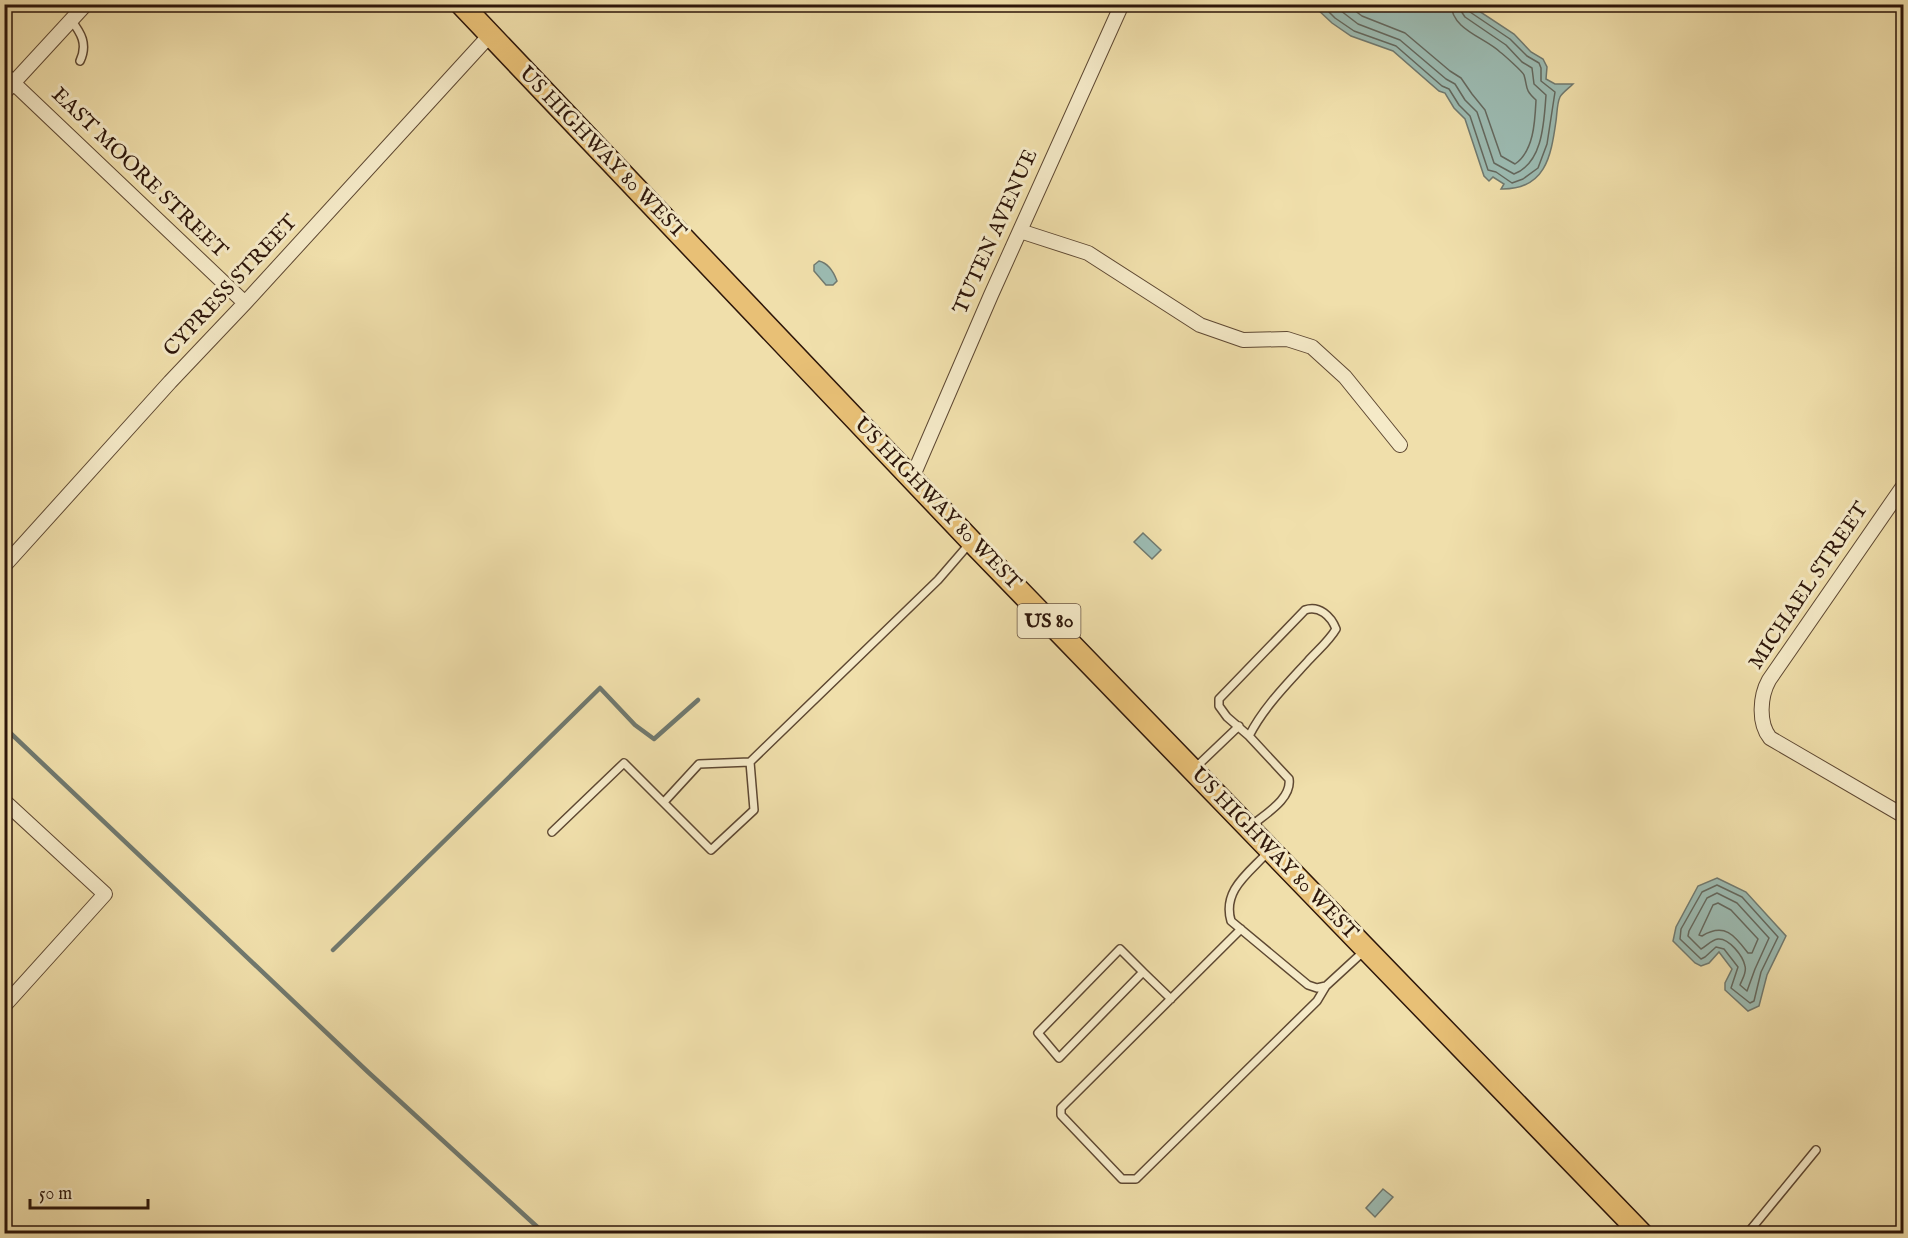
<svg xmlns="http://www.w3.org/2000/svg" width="1908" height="1238" font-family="'IM FELL English',serif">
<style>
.water{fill:#9cbbb2;stroke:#70796f;stroke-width:1.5}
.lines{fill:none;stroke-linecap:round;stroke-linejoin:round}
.shore{stroke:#64685e;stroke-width:1.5}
.stream{stroke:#70796f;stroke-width:4.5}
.service-casing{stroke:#5e4832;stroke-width:10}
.minor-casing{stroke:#5e4832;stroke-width:16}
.primary-casing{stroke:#2d160a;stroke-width:24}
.service{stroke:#f5eac8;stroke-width:7}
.minor{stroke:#f5eac8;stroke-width:14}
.primary{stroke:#e8c076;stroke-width:21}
.labels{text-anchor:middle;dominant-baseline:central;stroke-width:6;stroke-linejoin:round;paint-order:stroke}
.shield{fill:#f5eac8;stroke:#695643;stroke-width:1.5}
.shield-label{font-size:20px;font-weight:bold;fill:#2d160a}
.street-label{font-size:21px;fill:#2d160a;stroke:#f5eac8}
</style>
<rect width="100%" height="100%" fill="#f0dfab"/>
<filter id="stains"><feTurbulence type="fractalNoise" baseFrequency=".00333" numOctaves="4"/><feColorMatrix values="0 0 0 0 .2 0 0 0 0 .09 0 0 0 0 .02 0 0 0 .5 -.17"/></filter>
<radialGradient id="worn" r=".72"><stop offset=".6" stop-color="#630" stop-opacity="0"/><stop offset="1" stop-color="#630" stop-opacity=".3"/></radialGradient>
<path class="water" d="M 1295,5 L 1470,5 L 1514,34 L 1531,52 L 1543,59 L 1547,67 L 1546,79 L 1555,84 L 1573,84 C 1569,88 1562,93 1560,97 C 1557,103 1557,114 1556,121 C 1551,157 1545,190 1501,189 L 1504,184 L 1493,177 L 1489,181 L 1484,176 L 1465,119 L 1454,108 L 1445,93 L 1439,91 L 1393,51 L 1351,36 L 1332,23 L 1317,9 Z
M 819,261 C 828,263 834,273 837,281 L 833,285 L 826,285 L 814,271 L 814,265 Z
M 1143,533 L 1161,550 L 1152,559 L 1134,542 Z
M 1717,878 L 1746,892 L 1786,936 L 1767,975 L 1759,1006 L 1748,1011 L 1725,990 L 1725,983 L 1732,969 L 1719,952 L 1709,963 L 1701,966 L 1695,963 L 1673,941 L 1676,927 L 1698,886 Z
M 1383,1189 L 1393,1197 L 1375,1217 L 1366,1208 Z"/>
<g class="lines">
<path class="shore" d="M 1321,4 L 1335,18 L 1354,31 L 1396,46 L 1442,86 L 1449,89 L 1459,105 L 1470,116 L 1488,170 L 1496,172 L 1512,183 L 1523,179 L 1538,168 L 1547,144 L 1555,92 L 1541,81 L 1541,68 L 1539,63 L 1527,56 L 1510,39 L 1470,12 L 1468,4
M 1332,4 L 1358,24 L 1400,40 L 1446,79 L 1455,84 L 1465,100 L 1477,112 L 1494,163 L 1514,174 C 1543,163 1544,122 1546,95 L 1534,84 L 1532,68 L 1522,62 L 1506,45 L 1465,17 L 1461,11 L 1460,4
M 1346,4 L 1362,16 L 1405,33 L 1450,71 L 1461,78 L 1472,94 L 1485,110 L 1501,156 L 1515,164 C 1534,151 1535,121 1536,100 C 1524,89 1528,88 1524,75 C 1523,72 1504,55 1500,52 C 1484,37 1452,30 1451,4
M 1717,885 L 1742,897 L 1778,937 L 1761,972 L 1754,1001 L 1750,1003 L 1731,988 L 1738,967 L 1724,949 L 1716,947 L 1705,957 L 1701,959 L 1680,939 L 1681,929 L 1702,892 Z
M 1717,893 L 1737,903 L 1769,938 L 1755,969 L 1747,991 L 1740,985 C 1742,979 1747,973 1745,966 C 1743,956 1729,938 1718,939 C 1711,940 1707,946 1701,949 L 1688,936 L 1689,931 L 1707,898 Z
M 1718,903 L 1731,910 L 1758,939 L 1752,953 L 1748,953 C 1735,936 1725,922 1702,936 L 1699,935 L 1713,905 Z"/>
<path class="stream" d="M 4,727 L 368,1072 L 545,1234
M 333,950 L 600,688 L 635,725 L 654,739 L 698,700"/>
<defs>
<path id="service" d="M 71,20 C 81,33 88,44 80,61
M 1249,736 C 1263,708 1287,684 1308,661 C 1318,650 1329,641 1336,629 C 1331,616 1319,605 1305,610 L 1219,699 L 1219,706 L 1227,717 L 1249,736 L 1289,779 C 1292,799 1265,814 1251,826
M 1195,768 L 1239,726
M 664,802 L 699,764 L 750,762 L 938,580 L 970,543
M 552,832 L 624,763 L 711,850 L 754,810 L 750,762
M 1268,852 C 1249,873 1222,890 1231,921 L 1308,985 L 1317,988 L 1326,986 L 1363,952
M 1241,929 L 1061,1108 L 1061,1115 L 1122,1179 L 1136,1179 L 1317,1001 L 1326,986
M 1143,972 L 1120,949 L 1038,1033 L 1059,1058 L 1143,972 L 1171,999
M 1747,1234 L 1816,1150"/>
<path id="minor" d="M 4,74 L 245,303
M 4,93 L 86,4
M 1020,231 L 1088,253 L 1200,325 L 1243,340 L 1287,339 L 1312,347 L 1345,377 L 1400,445
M 912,478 L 991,295 L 1122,4
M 1904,485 L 1769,680 C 1760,696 1758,723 1770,738 L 1904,816
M 4,566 L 170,382 L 245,303 L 490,35
M 4,801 L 105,894 L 4,1006"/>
<path id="primary" d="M 461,4 L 972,542 L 1642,1234"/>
</defs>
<use href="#service" class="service-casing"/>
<use href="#minor" class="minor-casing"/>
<use href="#primary" class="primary-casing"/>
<use href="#service" class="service"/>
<use href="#minor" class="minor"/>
<use href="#primary" class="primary"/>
</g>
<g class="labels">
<rect class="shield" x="1017.5" y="604" width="63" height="34" rx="4.5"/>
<g class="shield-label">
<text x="1049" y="621">US 80</text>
</g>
<g class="street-label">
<text transform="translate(602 153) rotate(46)">US HIGHWAY 80 WEST</text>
<text transform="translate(139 173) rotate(44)">EAST MOORE STREET</text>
<text transform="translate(996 232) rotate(-66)">TUTEN AVENUE</text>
<text transform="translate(231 286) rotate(-47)">CYPRESS STREET</text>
<text transform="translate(937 504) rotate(46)">US HIGHWAY 80 WEST</text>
<text transform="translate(1809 586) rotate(-56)">MICHAEL STREET</text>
<text transform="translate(1274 854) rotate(46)">US HIGHWAY 80 WEST</text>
</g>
</g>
<rect width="1908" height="1238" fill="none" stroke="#f0dfab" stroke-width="24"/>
<rect x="6" y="6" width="1896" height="1226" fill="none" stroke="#2d160a" stroke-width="3"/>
<rect x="12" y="12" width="1884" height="1214" fill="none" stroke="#2d160a" stroke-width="1.5"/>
<path d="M30 1199v9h118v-9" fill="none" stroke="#2d160a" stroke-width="3"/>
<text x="39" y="1199" font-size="18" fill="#2d160a" stroke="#f5eac8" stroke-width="4.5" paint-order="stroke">50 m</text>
<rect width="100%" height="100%" filter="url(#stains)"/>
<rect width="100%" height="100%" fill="url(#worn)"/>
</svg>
